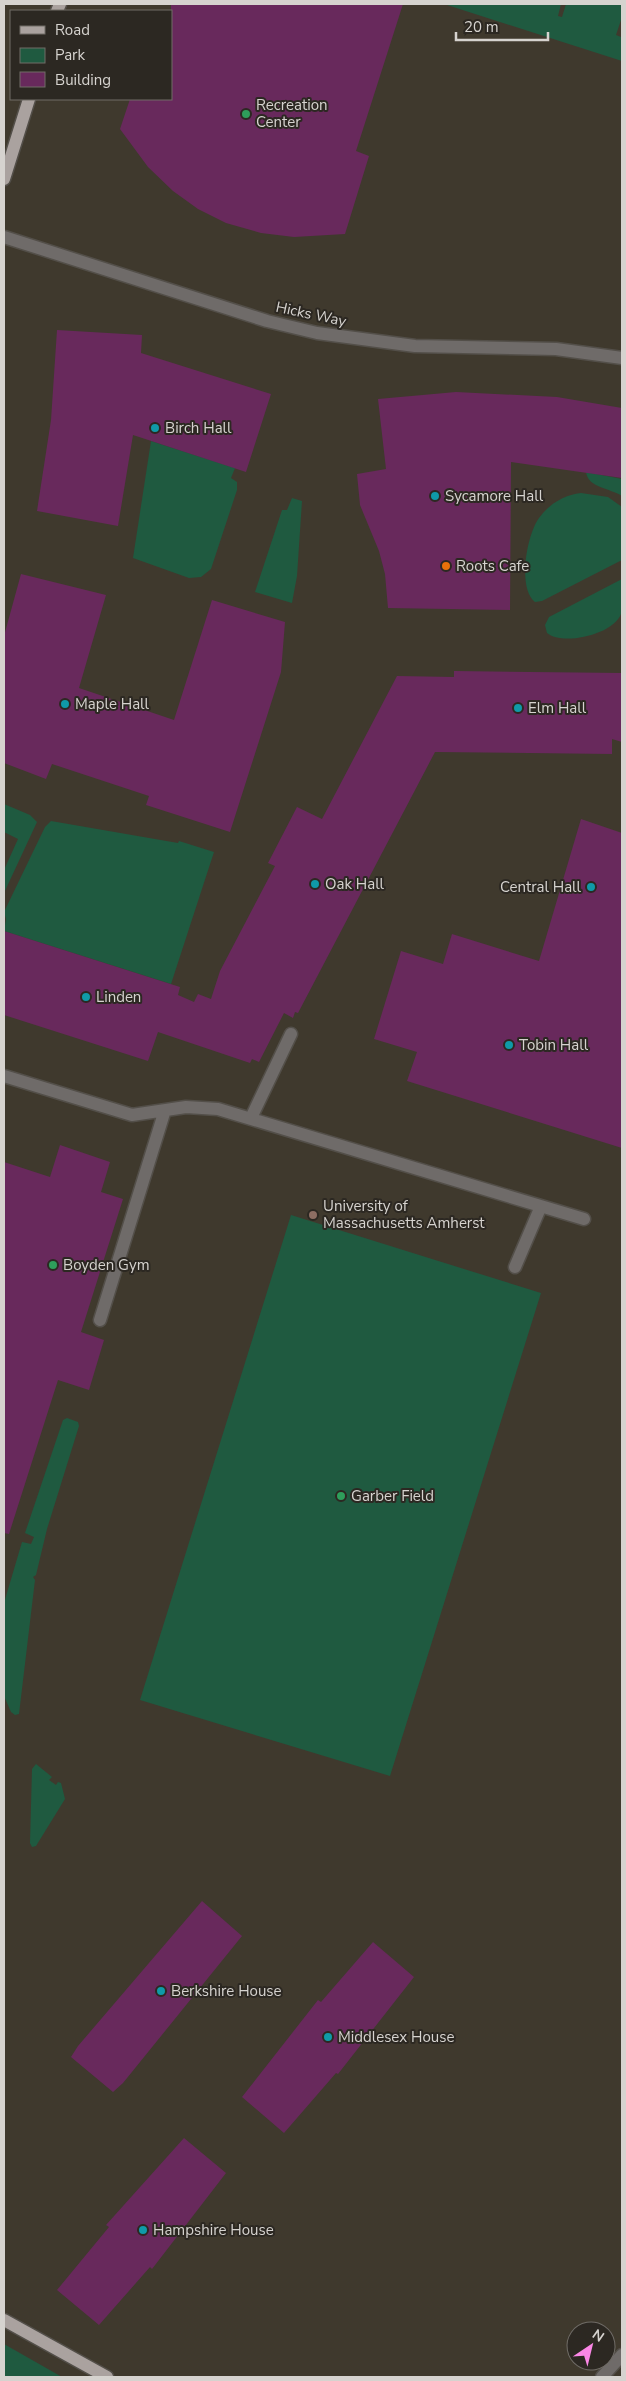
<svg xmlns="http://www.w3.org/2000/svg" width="626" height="2381" font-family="'Nunito Sans',sans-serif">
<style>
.built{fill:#3f392d;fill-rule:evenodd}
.green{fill:#1f5a40}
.building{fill:#68295c}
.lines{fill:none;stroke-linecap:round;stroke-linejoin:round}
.minor-casing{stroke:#534f49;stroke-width:15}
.major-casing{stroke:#534f49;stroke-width:15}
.minor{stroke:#6f6b69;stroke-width:12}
.major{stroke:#aaa29f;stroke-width:12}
.leisure-dot{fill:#2e9e5b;stroke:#2c2822;stroke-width:2}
.culture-dot{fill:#0f9aa8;stroke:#2c2822;stroke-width:2}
.food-dot{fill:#e8710a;stroke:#2c2822;stroke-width:2}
.education-dot{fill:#8d6e63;stroke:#2c2822;stroke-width:2}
.labels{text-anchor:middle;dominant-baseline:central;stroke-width:4;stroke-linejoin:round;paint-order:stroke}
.poi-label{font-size:15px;fill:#d6d3cf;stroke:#2c2822;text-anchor:start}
.street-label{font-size:15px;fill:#d6d3cf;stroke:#2c2822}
</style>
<rect width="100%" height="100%" fill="#36322c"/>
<path class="built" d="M 4,4 L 622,4 L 622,2377 L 4,2377 ZM 11,11 L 171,11 L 171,99 L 11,99 ZM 576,2331 L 606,2331 L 606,2361 L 576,2361 Z"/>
<path class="green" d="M 444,4 L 561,4 L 558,16 L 562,17 L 566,4 L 622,4 L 622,17 L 616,35 L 621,37 L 622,35 L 622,61 Z
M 151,441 L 235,468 L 231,478 L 237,482 L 237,490 L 211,569 L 201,577 L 189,578 L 133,558 Z
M 586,472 L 622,479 L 622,496 C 610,488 588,488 586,472 Z
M 581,493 L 608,497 L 622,507 L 622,560 L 542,601 L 535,602 C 517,588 527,534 539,518 C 549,504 564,495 581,493 Z
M 292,498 L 302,501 L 297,576 L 292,603 L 255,592 L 282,510 L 287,510 Z
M 622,579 C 622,589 625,605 621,614 C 613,635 562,646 547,633 L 545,625 L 549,617 Z
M 4,804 L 30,815 L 37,822 L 4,893 L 4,870 L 18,839 L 4,832 Z
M 51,821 L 178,843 L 179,841 L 214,852 L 171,984 L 4,931 L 6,919 L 4,912 L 45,827 Z
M 291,1215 L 541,1293 L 390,1776 L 140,1700 Z
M 67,1418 L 78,1422 L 79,1426 L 47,1529 L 36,1575 L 33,1577 L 35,1580 L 19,1714 L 15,1715 L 11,1712 L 4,1696 L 4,1603 L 22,1542 L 31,1544 L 34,1537 L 25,1533 L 63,1420 Z
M 36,1764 L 52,1777 L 49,1780 L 56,1785 L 58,1782 L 61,1783 L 65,1799 L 36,1846 L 32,1847 L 30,1843 L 32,1769 Z
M 4,2344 L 62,2377 L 4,2377 Z"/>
<path class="building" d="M 171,4 L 403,4 L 356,151 L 369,156 L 345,234 L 294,237 L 261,233 L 226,223 L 198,209 L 173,191 L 148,167 L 120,129 L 130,99 L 171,99 Z
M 57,330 L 142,335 L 141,353 L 271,394 L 246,472 L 133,435 L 118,526 L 37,511 L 51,420 Z
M 456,392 L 557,397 L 622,408 L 622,478 L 511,462 L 510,610 L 388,608 L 385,574 L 379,551 L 360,505 L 357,474 L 386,469 L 378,399 Z
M 21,574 L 106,595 L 79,688 L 174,720 L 212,600 L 285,622 L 281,672 L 230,832 L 146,805 L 149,796 L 52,764 L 46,779 L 4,763 L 4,636 Z
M 454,671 L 622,673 L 622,742 L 612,739 L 612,754 L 435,752 L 298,1013 L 295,1012 L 293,1018 L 284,1013 L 259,1062 L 252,1059 L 250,1063 L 158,1032 L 148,1061 L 4,1015 L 4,931 L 180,987 L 178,995 L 194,1002 L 198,994 L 211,999 L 220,971 L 275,866 L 268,863 L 297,807 L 322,819 L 397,676 L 454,677 Z
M 581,819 L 622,833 L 622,1148 L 407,1081 L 417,1052 L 374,1039 L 401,951 L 443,964 L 452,934 L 539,961 Z
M 60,1145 L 110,1162 L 101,1192 L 123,1199 L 81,1332 L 104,1340 L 89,1390 L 58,1380 L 9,1534 L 4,1533 L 4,1162 L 50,1177 Z
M 202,1901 L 242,1936 L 123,2083 L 113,2092 L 71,2057 L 78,2046 Z
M 373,1942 L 414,1977 L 338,2074 L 336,2073 L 284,2133 L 242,2097 L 318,2000 L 321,2002 Z
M 184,2138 L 226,2173 L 152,2269 L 150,2267 L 99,2325 L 57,2290 L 109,2227 L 106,2225 Z"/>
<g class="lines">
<defs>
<path id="minor" d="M 4,237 L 267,321 L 317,333 L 415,346 L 556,349 L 622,358
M 4,1076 L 132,1115 L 186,1107 L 218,1109 L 584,1219
M 251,1118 L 291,1034
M 515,1267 L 541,1206
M 100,1320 L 165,1110
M 602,2377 L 622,2355"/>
<path id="major" d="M 57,11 L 60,4
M 4,179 L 29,99
M 4,2320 L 107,2377"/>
</defs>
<use href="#minor" class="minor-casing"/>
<use href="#major" class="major-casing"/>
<use href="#minor" class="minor"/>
<use href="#major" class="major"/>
</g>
<g class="leisure-dot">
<circle cx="246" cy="114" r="5"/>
<circle cx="53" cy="1265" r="5"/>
<circle cx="341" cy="1496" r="5"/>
</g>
<g class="culture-dot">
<circle cx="155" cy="428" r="5"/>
<circle cx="435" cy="496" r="5"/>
<circle cx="65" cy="704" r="5"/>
<circle cx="518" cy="708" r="5"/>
<circle cx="315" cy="884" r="5"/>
<circle cx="591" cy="887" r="5"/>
<circle cx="86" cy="997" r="5"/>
<circle cx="509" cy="1045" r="5"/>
<circle cx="161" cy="1991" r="5"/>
<circle cx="328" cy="2037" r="5"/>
<circle cx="143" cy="2230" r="5"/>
</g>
<circle class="food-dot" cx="446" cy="566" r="5"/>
<circle class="education-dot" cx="313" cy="1215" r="5"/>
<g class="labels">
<g class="poi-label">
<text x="256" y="105">Recreation<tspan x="256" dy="17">Center</tspan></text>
<text x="165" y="428">Birch Hall</text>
<text x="445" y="496">Sycamore Hall</text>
<text x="456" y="566">Roots Cafe</text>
<text x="75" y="704">Maple Hall</text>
<text x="528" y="708">Elm Hall</text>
<text x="325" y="884">Oak Hall</text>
<text x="581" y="887" text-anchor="end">Central Hall</text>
<text x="96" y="997">Linden</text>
<text x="519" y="1045">Tobin Hall</text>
<text x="323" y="1206">University of<tspan x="323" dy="17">Massachusetts Amherst</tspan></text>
<text x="63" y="1265">Boyden Gym</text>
<text x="351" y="1496">Garber Field</text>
<text x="171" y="1991">Berkshire House</text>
<text x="338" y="2037">Middlesex House</text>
<text x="153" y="2230">Hampshire House</text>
</g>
<g class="street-label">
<text transform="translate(311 314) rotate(12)">Hicks Way</text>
</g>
</g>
<rect width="626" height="2381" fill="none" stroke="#d6d3cf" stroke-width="10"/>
<rect x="10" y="10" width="162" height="90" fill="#2c2822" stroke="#706c67"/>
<rect x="20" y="26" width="25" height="8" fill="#aaa29f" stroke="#706c67"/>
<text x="55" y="35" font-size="15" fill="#d6d3cf">Road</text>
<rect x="20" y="48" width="25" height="15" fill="#1f5a40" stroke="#706c67"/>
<text x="55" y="60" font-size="15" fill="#d6d3cf">Park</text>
<rect x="20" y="72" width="25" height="15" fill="#68295c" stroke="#706c67"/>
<text x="55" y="85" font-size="15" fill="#d6d3cf">Building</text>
<g transform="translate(591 2346) rotate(35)"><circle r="24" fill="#2c2822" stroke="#706c67"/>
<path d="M0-4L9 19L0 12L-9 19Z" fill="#fb87e6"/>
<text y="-8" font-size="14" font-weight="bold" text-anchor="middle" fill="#d6d3cf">N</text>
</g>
<path d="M456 32v8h92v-8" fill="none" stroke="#d6d3cf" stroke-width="2.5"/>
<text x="464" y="32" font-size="15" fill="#d6d3cf" stroke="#2c2822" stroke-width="4" paint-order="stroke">20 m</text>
</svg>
